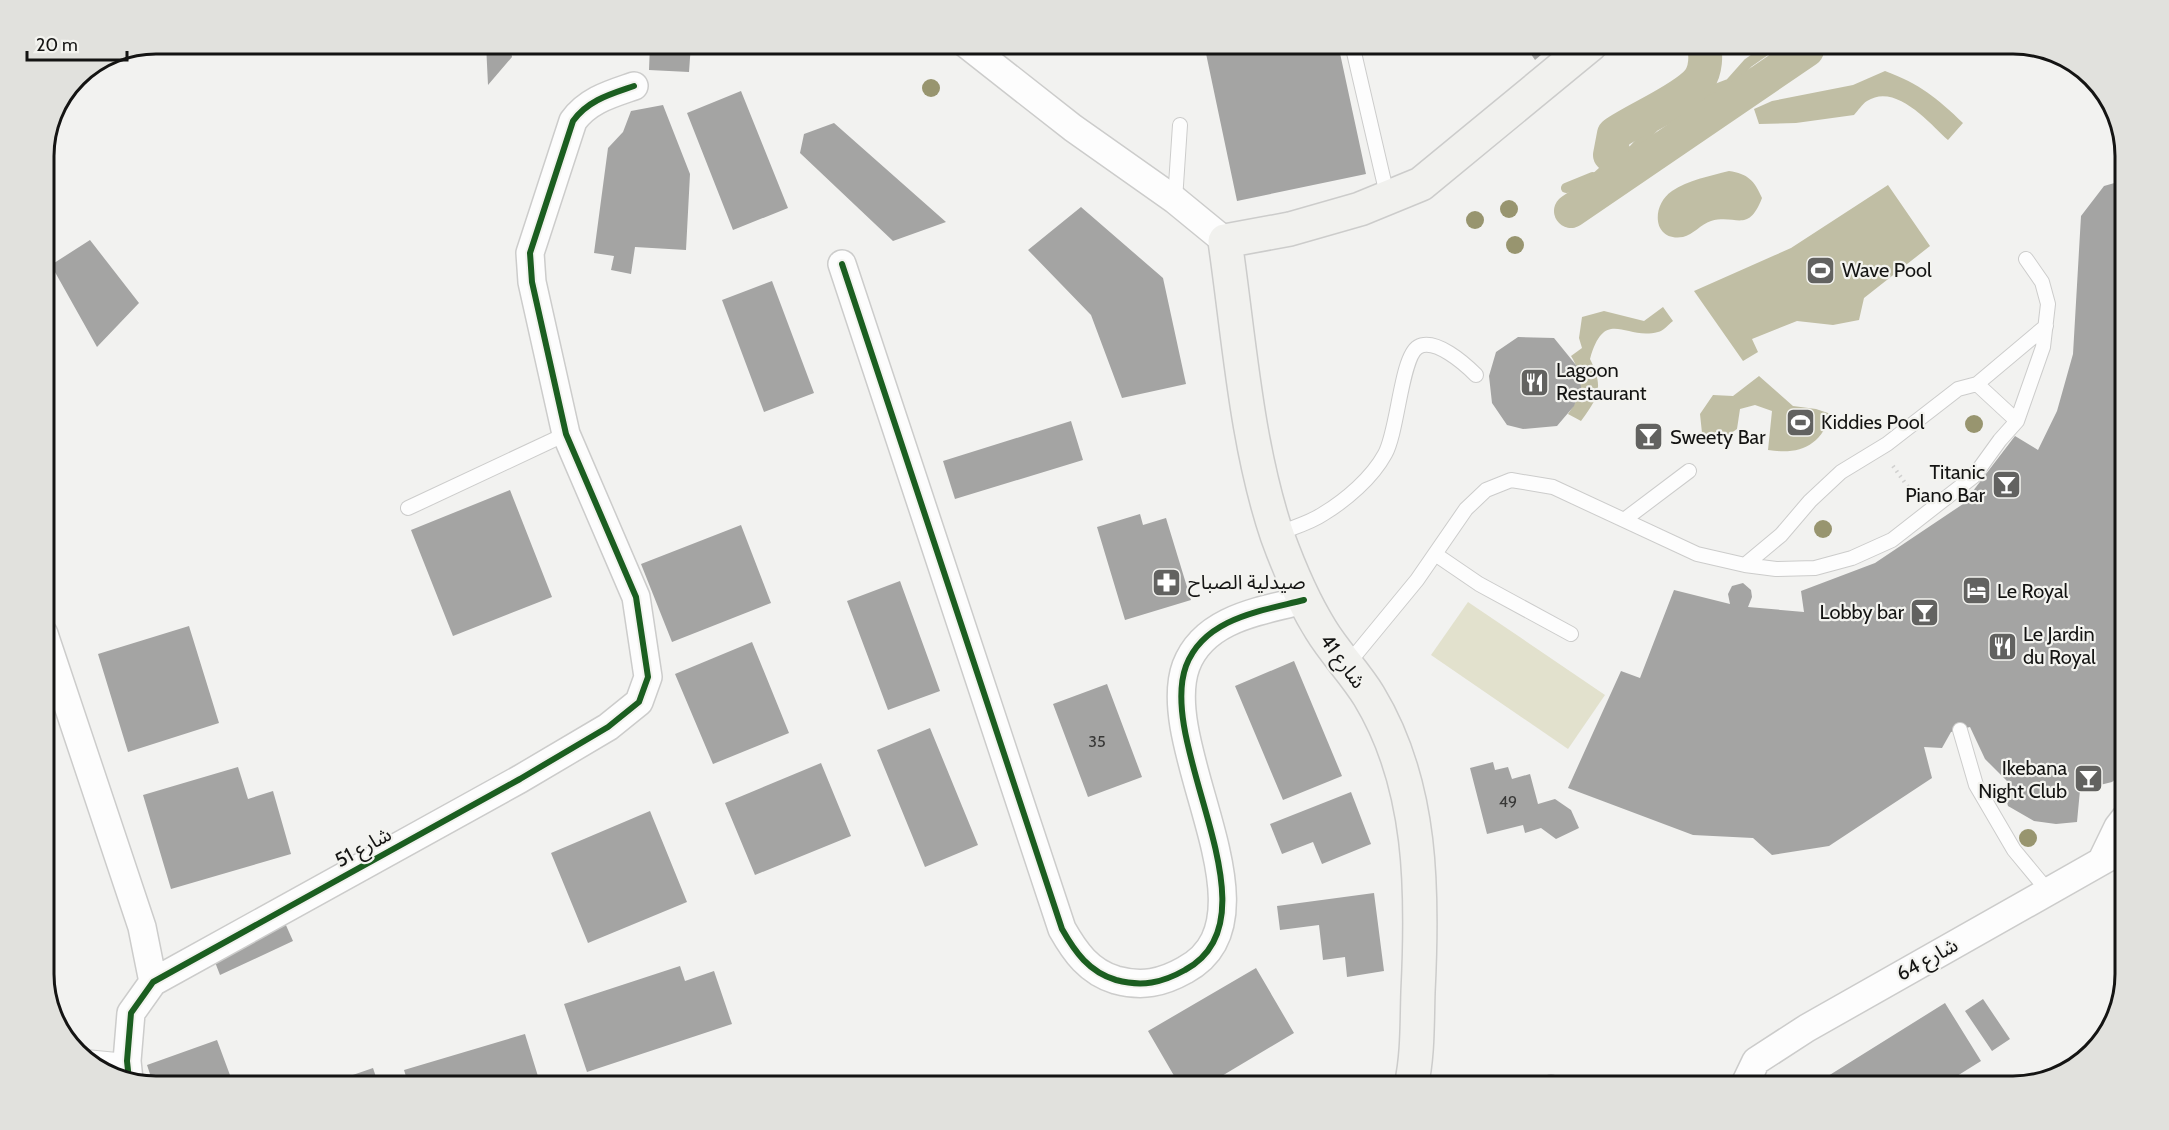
<svg xmlns="http://www.w3.org/2000/svg" width="2169" height="1130" font-family="Cabin,'Noto Sans Arabic',sans-serif">
<style>
.green{fill:#e2e1cd}
.water{fill:#c0bea4}
.lines{fill:none;stroke-linecap:round;stroke-linejoin:round}
.stream{stroke:#c0bea4;stroke-width:10}
.canal{stroke:#c0bea4;stroke-width:34}
.building{fill:#a4a4a3}
.lane-casing{stroke:#cccccb;stroke-width:16}
.street-casing{stroke:#cccccb;stroke-width:30}
.secondary-casing{stroke:#cccccb;stroke-width:36}
.path{stroke:#d0d0cf;stroke-width:4;stroke-dasharray:1.5 4.5;stroke-linecap:butt}
.lane{stroke:#fdfdfd;stroke-width:14}
.street{stroke:#fdfdfd;stroke-width:27}
.secondary{stroke:#f1f1ee;stroke-width:33}
.cycleway-casing{stroke:#f3f3ef;stroke-width:10}
.cycleway{stroke:#1b5e20;stroke-width:6}
.tree{fill:#98956f}
.labels{text-anchor:middle;dominant-baseline:central;stroke-width:4.5;stroke-linejoin:round;paint-order:stroke}
.number-label{font-size:16px;fill:#383837}
.poi-label{font-size:20px;fill:#141413;stroke:#f3f3ef;text-anchor:start}
.street-label{font-size:20px;fill:#141413;stroke:#f3f3ef}
.rim{fill:none;stroke:#141413;stroke-width:3}
</style>
<rect width="100%" height="100%" fill="#f2f2f0"/>
<path class="green" d="M 1468,602 L 1605,695 L 1568,749 L 1431,655 Z"/>
<path class="water" d="M 1802,44 L 1834,44 L 1814,58 Z
M 1885,71 C 1920,84 1937,98 1963,123 L 1948,140 C 1930,124 1896,82 1867,101 C 1862,104 1858,111 1854,115 L 1796,123 L 1759,124 L 1754,109 L 1772,101 L 1853,85 Z
M 1729,171 C 1748,174 1754,180 1762,198 C 1748,234 1737,214 1711,221 C 1701,224 1693,235 1683,237 C 1652,242 1651,205 1672,191 C 1688,180 1710,176 1729,171 Z
M 1888,185 L 1930,246 L 1864,298 L 1859,320 L 1833,325 L 1797,321 L 1752,339 L 1758,352 L 1743,361 L 1694,291 L 1791,248 Z
M 1663,307 L 1673,321 C 1668,325 1663,331 1658,332 C 1625,341 1605,306 1590,359 C 1604,387 1599,397 1581,421 L 1568,414 C 1583,394 1584,377 1571,356 L 1582,348 L 1579,338 L 1582,317 L 1604,311 L 1644,321 Z
M 1759,376 L 1793,406 L 1816,409 L 1831,414 C 1821,446 1800,455 1768,450 L 1772,411 L 1755,405 L 1740,409 L 1737,429 L 1720,441 L 1702,433 L 1700,414 L 1713,395 L 1733,396 Z"/>
<g class="lines">
<path class="stream" d="M 1633,150 L 1654,127 L 1672,117 L 1697,112 L 1716,99 L 1748,63 L 1775,44
M 1566,188 L 1593,177
M 1573,198 L 1621,155 L 1659,140 L 1682,120 L 1699,100 L 1713,90 L 1755,74 L 1796,44"/>
<path class="canal" d="M 1610,155 L 1614,134 C 1635,119 1684,99 1699,80 C 1706,70 1706,55 1704,44
M 1571,211 L 1807,50"/>
</g>
<path class="building" d="M 486,44 L 510,44 L 512,57 L 488,85 Z
M 650,44 L 691,44 L 689,72 L 649,70 Z
M 1204,44 L 1338,44 L 1366,174 L 1237,201 Z
M 1524,44 L 1554,44 L 1535,60 Z
M 741,91 L 788,208 L 733,230 L 687,113 Z
M 663,105 L 690,174 L 686,250 L 635,247 L 631,274 L 611,270 L 614,256 L 594,253 L 608,148 L 623,132 L 631,111 Z
M 834,123 L 946,222 L 893,241 L 800,153 L 804,134 Z
M 2125,180 L 2125,621 L 2119,628 L 2125,636 L 2125,771 L 2112,782 L 2080,790 L 2077,822 L 2056,824 L 2034,821 L 2008,806 L 2004,792 L 2007,781 L 1985,759 L 1970,727 L 1951,732 L 1942,748 L 1924,747 L 1932,778 L 1829,846 L 1772,855 L 1753,838 L 1693,835 L 1568,788 L 1621,671 L 1640,678 L 1674,590 L 1730,604 L 1728,594 L 1732,586 L 1743,583 L 1751,590 L 1752,597 L 1748,607 L 1804,612 L 1801,591 L 1875,563 L 1963,504 L 2015,436 L 2038,450 L 2057,411 L 2073,354 L 2081,216 L 2104,186 Z
M 1081,207 L 1163,278 L 1186,384 L 1122,398 L 1091,315 L 1028,250 Z
M 90,240 L 139,303 L 97,347 L 51,265 Z
M 772,281 L 814,393 L 764,412 L 722,300 Z
M 1518,337 L 1554,338 L 1580,370 L 1581,388 L 1574,406 L 1557,426 L 1523,429 L 1507,425 L 1492,403 L 1489,376 L 1496,352 Z
M 1071,421 L 1083,460 L 955,499 L 943,461 Z
M 510,490 L 552,597 L 453,636 L 411,530 Z
M 1140,514 L 1143,525 L 1166,518 L 1191,600 L 1125,620 L 1097,527 Z
M 741,525 L 771,603 L 672,642 L 641,564 Z
M 900,581 L 940,691 L 888,710 L 847,601 Z
M 189,626 L 219,723 L 128,752 L 98,654 Z
M 752,642 L 789,733 L 713,764 L 675,674 Z
M 1294,661 L 1342,776 L 1283,800 L 1235,686 Z
M 1107,684 L 1142,777 L 1088,797 L 1053,704 Z
M 930,728 L 978,845 L 925,867 L 877,750 Z
M 1493,762 L 1495,770 L 1508,767 L 1512,779 L 1530,774 L 1538,804 L 1555,799 L 1571,810 L 1579,828 L 1556,839 L 1541,828 L 1525,833 L 1523,825 L 1487,834 L 1470,768 Z
M 821,763 L 851,836 L 755,875 L 725,803 Z
M 238,767 L 248,799 L 273,791 L 291,854 L 171,889 L 143,795 Z
M 1351,792 L 1371,844 L 1322,864 L 1313,842 L 1282,854 L 1270,824 Z
M 650,811 L 687,902 L 588,943 L 551,853 Z
M 1374,893 L 1384,971 L 1347,977 L 1345,957 L 1323,960 L 1319,925 L 1280,930 L 1277,906 Z
M 285,923 L 293,941 L 220,975 L 213,957 Z
M 680,966 L 685,981 L 714,971 L 732,1024 L 587,1072 L 564,1004 Z
M 1256,968 L 1294,1033 L 1205,1086 L 1180,1086 L 1148,1031 Z
M 1983,999 L 2010,1039 L 1992,1051 L 1965,1011 Z
M 1945,1003 L 1981,1061 L 1941,1086 L 1812,1086 Z
M 525,1034 L 541,1086 L 409,1086 L 404,1070 Z
M 217,1040 L 234,1086 L 154,1086 L 147,1065 Z
M 373,1068 L 379,1086 L 321,1086 Z"/>
<g class="lines">
<defs>
<path id="lane" d="M 1352,44 L 1388,199
M 1175,200 L 1180,125
M 1977,384 L 2017,421
M 408,508 L 566,434
M 1624,520 L 1689,471
M 1277,534 C 1291,528 1310,523 1323,514 C 1346,500 1372,478 1385,454 C 1398,431 1401,357 1418,347 C 1435,337 1465,364 1476,375
M 1435,554 L 1479,584 L 1571,634
M 1745,565 L 1781,535 L 1810,501 L 1841,472 L 1887,444 L 1958,389 L 1977,384 L 2046,326
M 1347,665 L 1417,580 L 1466,509 L 1486,490 L 1511,480 L 1553,487 L 1697,554 L 1745,565 L 1776,569 L 1815,568 L 1852,558 L 1892,540 L 1974,476 L 2000,440 L 2017,421 L 2043,347 L 2048,304 L 2042,282 L 2026,259
M 1960,730 L 1976,785 L 2014,850 L 2048,891
M 86,1057 L 127,1061
M 1551,1086 L 1551,1082"/>
<path id="street" d="M 966,44 L 1073,128 L 1175,200 L 1225,241
M 842,264 L 1062,929 C 1075,952 1089,972 1116,980 C 1142,987 1162,983 1185,970 C 1282,918 1156,748 1186,666 C 1204,618 1261,611 1304,600
M 44,634 L 142,927 L 153,982
M 2102,860 L 2118,827 L 2125,818
M 129,1080 L 127,1061 L 131,1013 L 153,982 L 520,779 L 608,727 L 639,702 L 648,677 L 636,597 L 566,434 L 532,282 L 530,253 L 573,121 C 588,100 611,94 634,86
M 1744,1086 L 1756,1061 L 1807,1028 L 2125,848"/>
<path id="secondary" d="M 1411,1086 C 1418,1056 1417,1022 1418,992 C 1423,892 1423,785 1369,696 C 1355,673 1335,653 1321,630 C 1302,600 1289,568 1277,535 C 1246,443 1239,337 1225,241 L 1290,229 L 1360,209 L 1421,184 L 1591,44"/>
</defs>
<use href="#lane" class="lane-casing"/>
<use href="#street" class="street-casing"/>
<use href="#secondary" class="secondary-casing"/>
<path class="path" d="M 1893,466 L 1913,494
M 44,761 L 54,757"/>
<use href="#lane" class="lane"/>
<use href="#street" class="street"/>
<use href="#secondary" class="secondary"/>
<defs>
<path id="cycleway" d="M 842,264 L 1062,929 C 1075,952 1089,972 1116,980 C 1142,987 1162,983 1185,970 C 1282,918 1156,748 1186,666 C 1204,618 1261,611 1304,600
M 129,1080 L 127,1061 L 131,1013 L 153,982 L 520,779 L 608,727 L 639,702 L 648,677 L 636,597 L 566,434 L 532,282 L 530,253 L 573,121 C 588,100 611,94 634,86"/>
</defs>
<use href="#cycleway" class="cycleway-casing"/>
<use href="#cycleway" class="cycleway"/>
</g>
<g class="tree">
<circle cx="931" cy="88" r="9"/>
<circle cx="1509" cy="209" r="9"/>
<circle cx="1475" cy="220" r="9"/>
<circle cx="1515" cy="245" r="9"/>
<circle cx="1974" cy="424" r="9"/>
<circle cx="1823" cy="529" r="9"/>
<circle cx="2028" cy="838" r="9"/>
</g>
<defs>
<symbol id="stadium-square" viewBox="-11 -11 22 22"><rect x="-9" y="-9" width="18" height="18" rx="4" fill="#626260" stroke="#f3f3ef"/><path d="M0-5a6.5 5 0 1 0 0 10a6.5 5 0 1 0 0-10ZM-3.5-1.8h7v3.6h-7Z" fill="#fff"/></symbol>
<symbol id="restaurant-square" viewBox="-11 -11 22 22"><rect x="-9" y="-9" width="18" height="18" rx="4" fill="#626260" stroke="#f3f3ef"/><path d="M-5-6h1v4h1v-4h1v4h1v-4h1v5L-1.5 .5V6h-2V.5L-5-1ZM5-6V6H3V1.5H1.5Q1.5-4 5-6Z" fill="#fff"/></symbol>
<symbol id="bar-square" viewBox="-11 -11 22 22"><rect x="-9" y="-9" width="18" height="18" rx="4" fill="#626260" stroke="#f3f3ef"/><path d="M-6-5H6L.8 .8V4.5H3.5V6h-7V4.5H-.8V.8Z" fill="#fff"/></symbol>
<symbol id="pharmacy-square" viewBox="-11 -11 22 22"><rect x="-9" y="-9" width="18" height="18" rx="4" fill="#626260" stroke="#f3f3ef"/><path d="M-2-6h4v4h4v4h-4v4h-4v-4h-4v-4h4Z" fill="#fff"/></symbol>
<symbol id="hotel-square" viewBox="-11 -11 22 22"><rect x="-9" y="-9" width="18" height="18" rx="4" fill="#626260" stroke="#f3f3ef"/><path d="M-6-4.5h1.5V1H6V5H4.5V3h-9V5H-6ZM-4 0a1.8 1.8 0 1 1 3.6 0ZM.5 0V-2.5h3Q6-2.5 6 0Z" fill="#fff"/></symbol>
</defs>
<g fill-rule="evenodd">
<use href="#stadium-square" x="1804" y="254" width="33" height="33"/>
<use href="#restaurant-square" x="1518" y="366" width="33" height="33"/>
<use href="#stadium-square" x="1784" y="406" width="33" height="33"/>
<use href="#bar-square" x="1632" y="420" width="33" height="33"/>
<use href="#bar-square" x="1990" y="468" width="33" height="33"/>
<use href="#pharmacy-square" x="1150" y="566" width="33" height="33"/>
<use href="#hotel-square" x="1960" y="574" width="33" height="33"/>
<use href="#bar-square" x="1908" y="596" width="33" height="33"/>
<use href="#restaurant-square" x="1986" y="630" width="33" height="33"/>
<use href="#bar-square" x="2072" y="762" width="33" height="33"/>
</g>
<g class="labels">
<g class="number-label">
<text x="1097" y="741">35</text>
<text x="1508" y="801">49</text>
</g>
<g class="poi-label">
<text x="1842" y="270">Wave Pool</text>
<text x="1556" y="370">Lagoon<tspan x="1556" dy="23">Restaurant</tspan></text>
<text x="1821" y="422">Kiddies Pool</text>
<text x="1670" y="437">Sweety Bar</text>
<text x="1985" y="472" text-anchor="end">Titanic<tspan x="1985" dy="23">Piano Bar</tspan></text>
<text x="1188" y="582">صيدلية الصباح</text>
<text x="1997" y="591">Le Royal</text>
<text x="1904" y="612" text-anchor="end">Lobby bar</text>
<text x="2023" y="634">Le Jardin<tspan x="2023" dy="23">du Royal</tspan></text>
<text x="2067" y="768" text-anchor="end">Ikebana<tspan x="2067" dy="23">Night Club</tspan></text>
</g>
<g class="street-label">
<text transform="translate(1343 661) rotate(54)">شارع 41</text>
<text transform="translate(363 847) rotate(-29)">شارع 51</text>
<text transform="translate(1927 959) rotate(-29)">شارع 64</text>
</g>
</g>
<path d="M0 0H2169V1130H0ZM156 54H2013A102 102 0 0 1 2115 156V974A102 102 0 0 1 2013 1076H156A102 102 0 0 1 54 974V156A102 102 0 0 1 156 54Z" fill="#e1e1dd" fill-rule="evenodd"/>
<path class="rim" d="M156 54H2013A102 102 0 0 1 2115 156V974A102 102 0 0 1 2013 1076H156A102 102 0 0 1 54 974V156A102 102 0 0 1 156 54Z"/>
<path d="M27 51v9h100v-9" fill="none" stroke="#141413" stroke-width="3"/>
<text x="36" y="51" font-size="18" fill="#141413" stroke="#f3f3ef" stroke-width="4.5" paint-order="stroke">20 m</text>
</svg>
